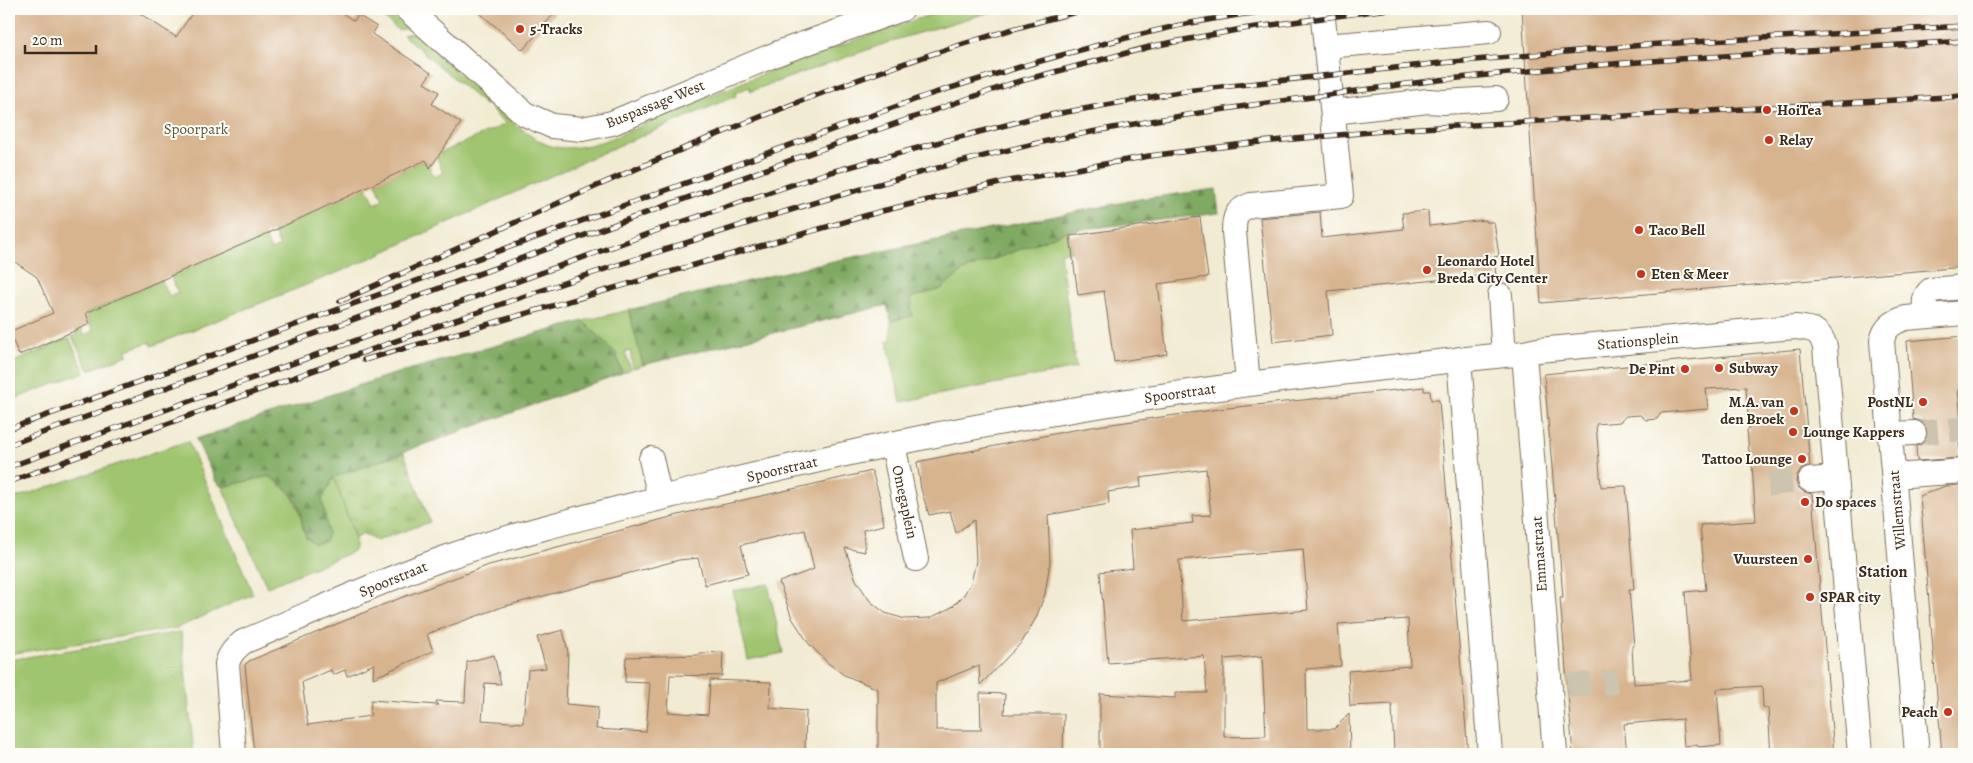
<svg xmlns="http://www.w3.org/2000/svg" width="1973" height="763" font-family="Alegreya,serif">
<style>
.grass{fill:#a0c570;stroke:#6e7847}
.forest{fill:url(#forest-firs);stroke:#5e6a40}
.park{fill:url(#park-tufts);stroke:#6e7847}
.building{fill:#d7b38e;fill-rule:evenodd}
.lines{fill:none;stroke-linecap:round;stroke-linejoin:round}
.minor-tunnel{stroke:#cdc4af;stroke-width:24;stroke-dasharray:24 12;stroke-linecap:butt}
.minor-casing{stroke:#7b6e5d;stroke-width:26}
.minor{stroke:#fff;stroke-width:24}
.rail-casing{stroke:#3b2a1e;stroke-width:5.5}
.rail{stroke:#fdfcf7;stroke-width:4;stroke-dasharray:11;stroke-linecap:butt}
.poi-dot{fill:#c8321e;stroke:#fdfcf7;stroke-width:2}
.labels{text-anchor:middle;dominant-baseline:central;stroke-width:4;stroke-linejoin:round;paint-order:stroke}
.poi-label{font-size:15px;font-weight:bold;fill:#3b2a1e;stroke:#fdfcf7;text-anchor:start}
.street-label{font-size:15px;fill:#3b2a1e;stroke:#fdfcf7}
.park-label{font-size:15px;fill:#595837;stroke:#fdfcf7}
.neighbourhood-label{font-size:16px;font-weight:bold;fill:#3b2a1e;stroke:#fdfcf7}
</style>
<defs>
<pattern id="forest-firs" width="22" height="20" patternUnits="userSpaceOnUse" patternTransform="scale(1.25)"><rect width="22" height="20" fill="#80aa62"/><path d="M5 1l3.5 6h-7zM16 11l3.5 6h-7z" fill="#6a8b50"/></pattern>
<pattern id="park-tufts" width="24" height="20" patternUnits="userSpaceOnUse" patternTransform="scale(1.25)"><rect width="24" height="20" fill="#a0c570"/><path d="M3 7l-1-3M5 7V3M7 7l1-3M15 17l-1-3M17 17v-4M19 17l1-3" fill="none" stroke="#84a05b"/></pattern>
</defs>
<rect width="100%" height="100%" fill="#fdfcf7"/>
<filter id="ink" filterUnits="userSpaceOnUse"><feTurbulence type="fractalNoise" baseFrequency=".02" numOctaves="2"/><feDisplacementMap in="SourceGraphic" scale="10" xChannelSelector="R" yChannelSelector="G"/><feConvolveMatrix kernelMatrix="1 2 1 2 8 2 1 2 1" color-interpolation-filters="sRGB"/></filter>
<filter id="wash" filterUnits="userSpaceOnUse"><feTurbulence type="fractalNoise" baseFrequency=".0096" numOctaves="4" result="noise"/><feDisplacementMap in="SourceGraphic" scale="20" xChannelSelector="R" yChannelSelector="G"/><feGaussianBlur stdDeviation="1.12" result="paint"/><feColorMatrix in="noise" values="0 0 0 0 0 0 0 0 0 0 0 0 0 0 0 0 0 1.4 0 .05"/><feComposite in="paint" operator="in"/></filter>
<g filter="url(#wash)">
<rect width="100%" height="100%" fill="#f2ebd3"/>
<path class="grass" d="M 374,9 L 385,9 L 407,29 L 398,30 Z
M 948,9 L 1000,9 L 895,40 L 751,91 L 749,87 L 735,93 L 736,96 L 604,152 L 344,270 L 152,346 L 150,342 L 127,350 L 128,355 L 89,370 L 72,337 L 77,334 L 74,327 L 80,324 L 84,335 L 93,331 L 86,313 L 162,280 L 169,296 L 178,292 L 170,276 L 264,235 L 271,250 L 280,246 L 273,231 L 367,187 L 375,204 L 383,200 L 376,183 L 426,160 L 434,177 L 443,173 L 436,155 L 506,124 L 492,111 L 498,109 C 518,125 538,148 565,148 C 594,148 622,134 648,123 C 676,111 703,98 731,87 C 802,57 875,33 948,9 Z
M 412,33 L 492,103 L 485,105 L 403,35 Z
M 1068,231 L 1072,251 L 1060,253 L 1076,368 L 901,402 L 887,341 L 891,340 L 891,321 L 912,316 L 910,298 L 941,289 L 963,271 Z
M 629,310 L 643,365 L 633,368 L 630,351 L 625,352 L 631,369 L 622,373 L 616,353 L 583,321 Z
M 69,338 L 85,372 L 9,401 L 9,364 Z
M 188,441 L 253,594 L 177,628 L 9,654 L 9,500 Z
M 269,476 C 298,495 298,507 306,538 L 328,534 L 322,499 L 334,477 L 356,542 L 354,551 L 267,587 L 222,487 Z
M 768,584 L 783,653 L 748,660 L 733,591 Z
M 181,632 L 194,754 L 9,754 L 9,660 Z"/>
<path class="forest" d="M 1216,189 L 1219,213 L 1068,231 L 963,271 L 941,289 L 911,298 L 912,316 L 891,321 L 887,305 L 643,365 L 629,310 L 814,265 L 1139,199 Z
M 583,321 L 616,353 L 622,373 L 334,477 L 322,499 L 328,534 L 325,542 L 314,544 C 297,531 305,517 296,501 C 290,490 279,483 269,476 L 222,487 L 216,482 L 196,439 L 387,376 Z"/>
<path class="park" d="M 404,453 L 430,522 L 376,541 L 364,534 L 355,538 L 334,477 Z"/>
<g id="blocks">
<path class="building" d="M 9,9 L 133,9 L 176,37 L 195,9 L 336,9 L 354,21 L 358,15 L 377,27 L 372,34 L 431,73 L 424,83 L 439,92 L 432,104 L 461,123 L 430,168 L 426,160 L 271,232 L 86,313 L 90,324 L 19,355 L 9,332 L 53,313 L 37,277 L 9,258 Z
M 475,9 L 558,9 L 523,50 Z
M 1522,9 L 1964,9 L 1964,267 L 1541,303 Z
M 1428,211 L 1429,226 L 1486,220 L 1486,222 L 1494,222 L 1499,256 L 1494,257 L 1496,277 L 1477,279 L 1476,276 L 1328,291 L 1332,335 L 1273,342 L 1260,218 L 1320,212 L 1322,238 L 1404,229 L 1402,213 Z
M 1200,217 L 1208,277 L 1158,284 L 1167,354 L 1114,362 L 1104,291 L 1078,295 L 1070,236 Z
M 1964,336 L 1964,388 L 1958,389 L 1963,443 L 1959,443 L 1960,458 L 1917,461 L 1916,446 L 1922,444 L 1926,440 L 1928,432 L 1925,425 L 1921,421 L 1913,419 L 1907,341 Z
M 1800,349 L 1810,466 L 1802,469 L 1797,475 L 1796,482 L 1798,487 L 1804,492 L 1812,494 L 1834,754 L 1771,754 L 1768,709 L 1763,707 L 1762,686 L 1717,689 L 1721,745 L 1698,747 L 1697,745 L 1684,746 L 1682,719 L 1624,724 L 1627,754 L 1573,754 L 1560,598 L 1563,598 L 1561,571 L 1544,374 ZM 1746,387 L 1749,430 L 1747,430 L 1749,452 L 1751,452 L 1756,521 L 1700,525 L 1706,590 L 1685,592 L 1692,680 L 1634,684 L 1632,646 L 1634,646 L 1629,590 L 1634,590 L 1626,486 L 1601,487 L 1596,424 L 1620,422 L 1626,416 L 1640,415 L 1646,420 L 1657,419 L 1661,413 L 1708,409 L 1706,389 Z
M 1424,387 L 1424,391 L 1430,391 L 1431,400 L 1439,400 L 1468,754 L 1394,754 L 1392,704 L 1350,706 L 1348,671 L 1410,666 L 1408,619 L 1338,624 L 1341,666 L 1306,669 L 1307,729 L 1334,729 L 1349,714 L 1350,754 L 1100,754 L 1100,694 L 1175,698 L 1175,693 L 1207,693 L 1204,656 L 1108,663 L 1100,572 L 1133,568 L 1130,530 L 1193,523 L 1192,516 L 1211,515 L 1206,469 L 1140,478 L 1141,487 L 1108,492 L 1109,504 L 1048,515 L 1050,562 L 1045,594 L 1036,618 L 1022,642 L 980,685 L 979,665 L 936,683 L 936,730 L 981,730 L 980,693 L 1005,694 L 1004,714 L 1064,714 L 1063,754 L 878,754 L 878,689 L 844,675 L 828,663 L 809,644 L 792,618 L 779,582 L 814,569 L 805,530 L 741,545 L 748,574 L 705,585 L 698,558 L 679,560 L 502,607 L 427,634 L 433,651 L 373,678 L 374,664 L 347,676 L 345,670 L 333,675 L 331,670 L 302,682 L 308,725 L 370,716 L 371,700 L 438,705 L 436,701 L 465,702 L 467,662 L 494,655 L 501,684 L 485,683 L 482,720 L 523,723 L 528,670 L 546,668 L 537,637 L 563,630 L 568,652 L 566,704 L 598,707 L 596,729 L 646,732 L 650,683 L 625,682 L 626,657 L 699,655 L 699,653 L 723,652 L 722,676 L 670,675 L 668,712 L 708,715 L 710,680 L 771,682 L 770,708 L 806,711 L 805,754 L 254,754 L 245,665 L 249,661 L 382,605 L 489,565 L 686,513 L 872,471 L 880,498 L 884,525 L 863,530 L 865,552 L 845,548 L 856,580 L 870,601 L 885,613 L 905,619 L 930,618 L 952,607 L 963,596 L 971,583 L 976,561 L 974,520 L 956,533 L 950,511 L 929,515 L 921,489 L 917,462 L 1068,431 L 1104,425 L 1219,409 ZM 1303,549 L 1308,610 L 1183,621 L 1179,560 ZM 1262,656 L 1266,736 L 1224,737 L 1224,659 Z
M 1962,485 L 1962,493 L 1964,492 L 1964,754 L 1942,754 L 1920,496 L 1945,486 Z"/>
</g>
</g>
<g filter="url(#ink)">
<use href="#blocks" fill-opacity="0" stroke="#7b6e5d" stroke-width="1"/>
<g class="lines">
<path class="minor-tunnel" d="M 1914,433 L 1962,429
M 1768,484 L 1810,480
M 1567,686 L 1617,682"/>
<defs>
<path id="minor" d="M 407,9 L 525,114 L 552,126 L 582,129 L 612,123 L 781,52 L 902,9
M 1326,46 L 1489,32
M 1333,112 L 1428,101 L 1443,102 L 1496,99
M 1500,295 L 1504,355
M 1926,316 C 1925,306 1922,297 1931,290 L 1964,287
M 1524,353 L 1555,754
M 1459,359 L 1490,754
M 1248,383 L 1234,232 C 1234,217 1236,210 1251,205 L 1341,196 L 1322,9
M 1890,434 L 1914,433
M 893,444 L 916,559
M 651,459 L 660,498
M 1894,476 L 1964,471
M 1810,480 L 1836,478
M 234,754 L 227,664 C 230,653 235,649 243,642 C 310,614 376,582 445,558 C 528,529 615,510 701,488 C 810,461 920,436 1031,417 C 1194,388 1359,370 1524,353 L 1538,350 L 1795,327 C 1812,329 1820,329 1825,347 L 1860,754
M 1917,754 L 1882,341 C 1885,327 1893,322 1906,318 L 1964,313"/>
</defs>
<use href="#minor" class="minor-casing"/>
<use href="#minor" class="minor"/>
<defs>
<path id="rail" d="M 340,301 C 584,193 827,73 1088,9
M 364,360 L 882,211 L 1004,182 L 1149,156 L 1260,142 L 1404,129 L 1964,96
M 9,429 L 925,96 C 1007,70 1088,46 1172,27 C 1206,19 1242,15 1277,9
M 9,445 L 816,151 L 1013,83 L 1153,46 L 1242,29 L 1388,9
M 9,467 L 661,229 L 824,174 L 925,146 L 1033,118 L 1185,91 L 1441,63 L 1644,45 L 1964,26
M 9,482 C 218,405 427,327 639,258 C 771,215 903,174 1038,143 C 1134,122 1231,107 1328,95 C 1372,89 1415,82 1459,78 C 1627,60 1796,52 1964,41"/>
</defs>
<use href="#rail" class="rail-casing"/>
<use href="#rail" class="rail"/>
</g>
</g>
<g class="poi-dot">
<circle cx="520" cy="29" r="5"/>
<circle cx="1767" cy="110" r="5"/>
<circle cx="1769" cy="140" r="5"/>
<circle cx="1639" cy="230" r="5"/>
<circle cx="1427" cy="270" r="5"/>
<circle cx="1641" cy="274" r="5"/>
<circle cx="1719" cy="368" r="5"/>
<circle cx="1685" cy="369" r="5"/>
<circle cx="1923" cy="402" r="5"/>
<circle cx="1794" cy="411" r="5"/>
<circle cx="1793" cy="432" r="5"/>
<circle cx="1802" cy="459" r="5"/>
<circle cx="1805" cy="502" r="5"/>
<circle cx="1808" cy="559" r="5"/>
<circle cx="1810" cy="597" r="5"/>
<circle cx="1948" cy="712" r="5"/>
</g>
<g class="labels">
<g class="poi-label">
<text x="530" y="29">5-Tracks</text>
<text x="1777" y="110">HoiTea</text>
<text x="1779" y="140">Relay</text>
<text x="1649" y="230">Taco Bell</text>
<text x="1437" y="261">Leonardo Hotel<tspan x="1437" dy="17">Breda City Center</tspan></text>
<text x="1651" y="274">Eten &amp; Meer</text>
<text x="1729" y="368">Subway</text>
<text x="1675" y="369" text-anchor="end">De Pint</text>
<text x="1784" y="402" text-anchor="end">M.A. van<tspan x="1784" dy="17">den Broek</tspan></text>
<text x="1913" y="402" text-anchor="end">PostNL</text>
<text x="1803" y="432">Lounge Kappers</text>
<text x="1792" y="459" text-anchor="end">Tattoo Lounge</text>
<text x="1815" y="502">Do spaces</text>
<text x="1798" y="559" text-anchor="end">Vuursteen</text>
<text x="1820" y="597">SPAR city</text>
<text x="1938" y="712" text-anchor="end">Peach</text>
</g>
<g class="street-label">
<text transform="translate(655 104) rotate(-22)">Buspassage West</text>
<text transform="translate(1638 341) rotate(-5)">Stationsplein</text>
<text transform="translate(1180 393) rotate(-8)">Spoorstraat</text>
<text transform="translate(782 469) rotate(-13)">Spoorstraat</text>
<text transform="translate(905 502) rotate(78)">Omegaplein</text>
<text transform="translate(1897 510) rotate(-95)">Willemstraat</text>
<text transform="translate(1539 554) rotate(-94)">Emmastraat</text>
<text transform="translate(393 579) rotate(-22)">Spoorstraat</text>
</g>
<g class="park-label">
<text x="196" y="129">Spoorpark</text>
</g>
<g class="neighbourhood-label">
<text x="1883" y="572">Station</text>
</g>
</g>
<rect width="1973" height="763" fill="none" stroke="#fdfcf7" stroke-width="30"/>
<path d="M25 45v8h71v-8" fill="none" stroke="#3b2a1e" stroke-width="2.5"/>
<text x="32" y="45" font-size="15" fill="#3b2a1e" stroke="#fdfcf7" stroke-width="4" paint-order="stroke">20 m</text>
</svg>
